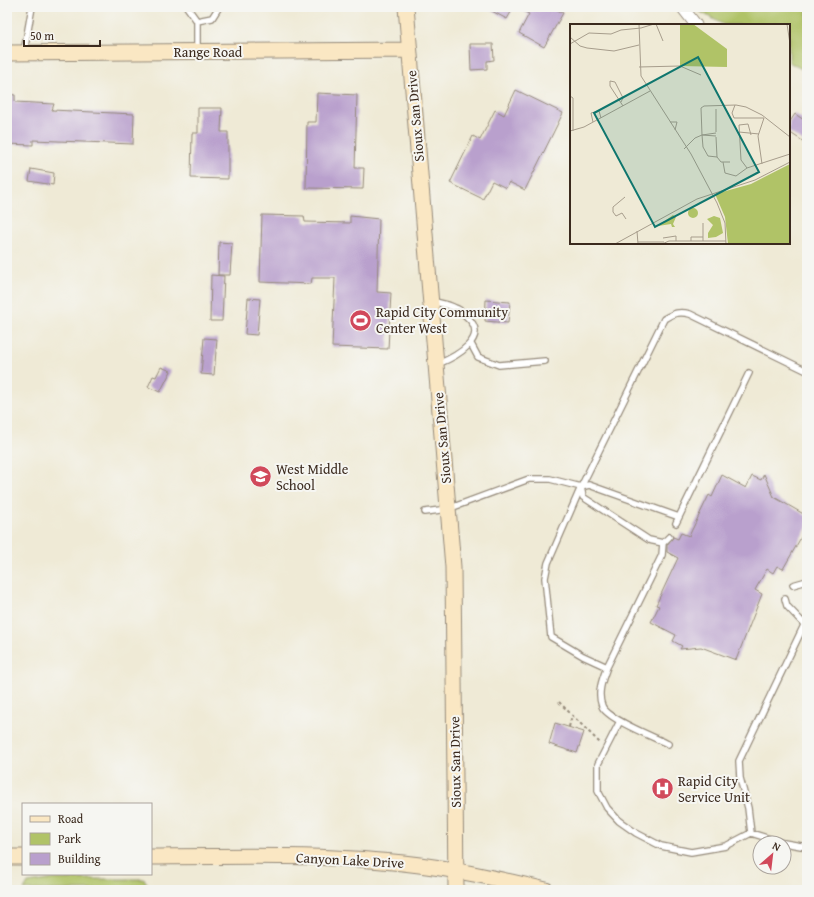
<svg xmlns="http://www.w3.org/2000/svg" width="814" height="897" font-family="'Gentium Book Plus',serif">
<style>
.green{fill:#b0c367;stroke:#767642}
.building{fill:#b9a0cd}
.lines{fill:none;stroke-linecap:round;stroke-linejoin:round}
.lane-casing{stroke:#958a7a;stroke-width:8}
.street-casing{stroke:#958a7a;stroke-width:13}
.secondary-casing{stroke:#958a7a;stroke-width:17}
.path{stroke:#958a7a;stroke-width:2;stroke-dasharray:3 3;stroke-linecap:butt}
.lane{stroke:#fff;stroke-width:5.5}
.street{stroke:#fff;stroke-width:11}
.secondary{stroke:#fae7c3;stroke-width:15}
.labels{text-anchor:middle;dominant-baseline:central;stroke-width:4;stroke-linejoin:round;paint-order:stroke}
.street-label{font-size:14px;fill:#3b2a1e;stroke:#f6f6f2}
.poi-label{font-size:14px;fill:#3b2a1e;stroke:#f6f6f2;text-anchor:start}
.inset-road{fill:none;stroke:#a79d8c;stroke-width:1}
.view{fill:#0f766e;fill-opacity:0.15;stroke:#0f766e;stroke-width:2}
.inset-edge{fill:none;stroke:#3b2a1e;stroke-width:2}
</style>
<rect width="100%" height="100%" fill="#f6f6f2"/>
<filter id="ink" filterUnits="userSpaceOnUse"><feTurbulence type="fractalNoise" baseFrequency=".025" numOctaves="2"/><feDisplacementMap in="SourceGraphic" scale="8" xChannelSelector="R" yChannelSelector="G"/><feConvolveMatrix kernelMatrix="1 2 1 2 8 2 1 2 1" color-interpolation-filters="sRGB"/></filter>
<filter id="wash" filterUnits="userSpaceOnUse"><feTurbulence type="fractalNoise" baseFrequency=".012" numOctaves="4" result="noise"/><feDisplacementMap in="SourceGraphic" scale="16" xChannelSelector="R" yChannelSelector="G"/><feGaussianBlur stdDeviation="0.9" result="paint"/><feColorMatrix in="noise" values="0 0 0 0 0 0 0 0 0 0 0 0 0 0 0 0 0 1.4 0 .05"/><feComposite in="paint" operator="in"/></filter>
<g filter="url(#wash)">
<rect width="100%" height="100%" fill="#efead6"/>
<path class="green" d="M 692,7 L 807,7 L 807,72 L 789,62 L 789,25 L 724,25 Z
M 54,879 L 144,879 L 152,890 L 24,890 L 28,883 Z"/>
<g id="blocks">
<path class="building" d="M 484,7 L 514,7 L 507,19 Z
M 515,7 L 552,7 L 563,13 L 544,47 L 519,33 L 529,14 Z
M 470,44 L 493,44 L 494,60 L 487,61 L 487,69 L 471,70 Z
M 516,90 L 563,113 L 525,190 L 509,182 L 506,188 L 492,181 L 483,199 L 450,183 L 473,136 L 480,140 L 495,110 L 504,115 Z
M 317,93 L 357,95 L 355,168 L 364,168 L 363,189 L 306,188 L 307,122 L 316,122 Z
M 7,94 L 15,95 L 15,102 L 54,104 L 52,110 L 134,114 L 133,144 L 33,140 L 33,145 L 7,144 Z
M 198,108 L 222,108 L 221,132 L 228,132 L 228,179 L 191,178 L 192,133 L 198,133 Z
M 795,114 L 807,122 L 807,144 L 789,132 L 789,123 Z
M 31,169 L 54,173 L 53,185 L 29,181 Z
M 262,215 L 304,216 L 305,222 L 350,223 L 350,216 L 379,219 L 377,292 L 391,293 L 388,349 L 332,347 L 335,278 L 312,278 L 311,284 L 260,282 Z
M 219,242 L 232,243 L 230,275 L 218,275 Z
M 211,275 L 224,276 L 222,321 L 210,321 Z
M 248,298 L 260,299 L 257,335 L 245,334 Z
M 486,300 L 510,302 L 508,323 L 485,321 Z
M 204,338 L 217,339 L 214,375 L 201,374 Z
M 161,367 L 171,371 L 160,392 L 148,387 L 153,376 L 156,377 Z
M 764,474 L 774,497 L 807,516 L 807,527 L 783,569 L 777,566 L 773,573 L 767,569 L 755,590 L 762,594 L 736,660 L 701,647 L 680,649 L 682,646 L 673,641 L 676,635 L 651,622 L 659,606 L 656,605 L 678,558 L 667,552 L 667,545 L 673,537 L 678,539 L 681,533 L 689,536 L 709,495 L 712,497 L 722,475 L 746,488 L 752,476 L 761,480 Z
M 555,723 L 584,732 L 577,753 L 549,744 Z"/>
</g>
</g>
<g filter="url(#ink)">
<use href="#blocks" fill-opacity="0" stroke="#958a7a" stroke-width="1"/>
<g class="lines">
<defs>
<path id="lane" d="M 187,7 L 197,21 L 197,52
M 197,21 L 212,18 L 219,7
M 24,52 L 32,7
M 431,301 C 439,303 448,304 455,308 C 460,309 464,314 467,317 C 491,338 455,357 438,364
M 471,344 L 478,357 L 499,365 L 545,361
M 581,487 L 548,563 L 545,578 L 551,637 L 583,656 L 607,667 C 602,680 597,693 602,706 C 607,719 654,737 668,744
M 425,512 L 448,509 L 529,479 L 550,479 L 581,487 L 664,319 C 674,313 679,311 690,314 L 807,371
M 679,517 L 749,373
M 669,537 L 663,543 L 649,540 L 583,497 L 581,487 L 589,485 L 679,517 L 676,523
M 793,585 L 807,581
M 785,599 L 787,606 L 804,624
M 607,667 L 662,555 L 663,543
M 620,721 L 598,764 L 598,791 L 607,808 L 619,821 L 636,833 L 661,846 L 691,852 L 726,846 L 751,833 L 783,843
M 751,833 L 748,808 L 740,778 L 739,761 L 807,619
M 784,843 L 807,847"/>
<path id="street" d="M 682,7 L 696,25"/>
<path id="secondary" d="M 406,7 L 453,567 L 456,890
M 7,53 L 409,50
M 7,857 L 23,857
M 151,857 C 235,856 320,854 403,863 C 451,868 499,879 546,890"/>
</defs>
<use href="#lane" class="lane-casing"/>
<use href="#street" class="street-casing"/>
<use href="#secondary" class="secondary-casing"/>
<path class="path" d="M 559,702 L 600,743
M 569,727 L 572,715"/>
<use href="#lane" class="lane"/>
<use href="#street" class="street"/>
<use href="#secondary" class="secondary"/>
</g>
</g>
<defs>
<symbol id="stadium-disc" viewBox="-11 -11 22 22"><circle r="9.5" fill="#d1495b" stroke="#f6f6f2"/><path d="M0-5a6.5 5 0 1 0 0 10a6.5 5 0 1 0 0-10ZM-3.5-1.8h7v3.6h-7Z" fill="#fff"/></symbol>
<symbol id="school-disc" viewBox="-11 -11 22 22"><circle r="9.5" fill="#d1495b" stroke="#f6f6f2"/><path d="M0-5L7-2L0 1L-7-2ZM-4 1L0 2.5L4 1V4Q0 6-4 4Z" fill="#fff"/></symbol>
<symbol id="hospital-disc" viewBox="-11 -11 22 22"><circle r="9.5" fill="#d1495b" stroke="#f6f6f2"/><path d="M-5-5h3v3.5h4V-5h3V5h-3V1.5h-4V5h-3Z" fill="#fff"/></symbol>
</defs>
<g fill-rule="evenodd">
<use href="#stadium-disc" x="348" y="308" width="25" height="25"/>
<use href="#school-disc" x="248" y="464" width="25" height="25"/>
<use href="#hospital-disc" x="650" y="776" width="25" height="25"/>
</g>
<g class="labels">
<g class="street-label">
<text x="208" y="52">Range Road</text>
<text transform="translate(415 116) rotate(-95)">Sioux San Drive</text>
<text transform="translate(442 438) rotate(-95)">Sioux San Drive</text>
<text transform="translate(455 762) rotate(-91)">Sioux San Drive</text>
<text transform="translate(350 860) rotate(3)">Canyon Lake Drive</text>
</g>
<g class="poi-label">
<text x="376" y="312">Rapid City Community<tspan x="376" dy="16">Center West</tspan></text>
<text x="276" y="469">West Middle<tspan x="276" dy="16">School</tspan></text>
<text x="678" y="781">Rapid City<tspan x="678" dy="16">Service Unit</tspan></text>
</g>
</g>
<g transform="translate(570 24)">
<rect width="220" height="220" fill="#efead6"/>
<path d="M 110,0 L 123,0 L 157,25 L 157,43 L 110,42 ZM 220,140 L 220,220 L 158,220 L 155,193 L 145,170 L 181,160 ZM118 189a5 5 0 1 1 10 0a5 5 0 1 1-10 0ZM 103,191 L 106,193 L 103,200 L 105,203 L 102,203 L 101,200 L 88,202 ZM 144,192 L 150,194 L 153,209 L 146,213 L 138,214 L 138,209 L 143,201 L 137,195 Z" fill="#b0c367"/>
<path class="inset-road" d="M 69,0 L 71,52 L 121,130 L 147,179 L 155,199 L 156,220M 86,0 L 93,17M 217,0 L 220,20M 0,13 L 10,22 L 17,24 L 44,27 L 69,21M 0,20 L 19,9 L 41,10 L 51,6 L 71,4 L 84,0M 69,43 L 110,42 L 131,51M 0,72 L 3,74 L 3,107M 51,78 L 53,74 L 45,58 L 40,57 L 40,62 L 53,82M 165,81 L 162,89 L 164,94 L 194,94M 146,85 L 146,108M 23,98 L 21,89 L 29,87 L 31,94M 100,98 L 107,98 L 105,106M 0,107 L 14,103 L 80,67M 169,108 L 189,110M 132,111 L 133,123 L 138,132 L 147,133 L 151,138 L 160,138M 146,112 L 132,111 L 146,109M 146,113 L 147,133M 114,125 L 125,114 L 132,111 L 131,84 L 134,82 L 166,81 L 176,83 L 192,91 L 220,113M 153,138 L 155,149 L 166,152 L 177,144 L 220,130M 192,140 L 188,112 L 194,94M 177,144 L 171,136 L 169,101 L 178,100 L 181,111M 55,173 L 43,183 L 43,188 L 46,192 L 52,189 L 56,195M 67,207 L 68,220M 93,214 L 106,212 L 106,217M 121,217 L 121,213 L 133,213M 133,217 L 133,199M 68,218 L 94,218M 45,220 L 127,175 L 185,156 L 220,138M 92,220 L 99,217 L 156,217"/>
<path class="view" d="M 128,33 L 189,148 L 85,203 L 24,89 Z"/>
<rect width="220" height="220" class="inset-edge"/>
</g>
<rect width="814" height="897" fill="none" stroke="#f6f6f2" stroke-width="24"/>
<rect x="22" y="803" width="130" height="72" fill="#f6f6f2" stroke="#aba49d"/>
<rect x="30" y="816" width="20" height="6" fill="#fae7c3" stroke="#aba49d"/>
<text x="58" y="823" font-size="12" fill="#3b2a1e">Road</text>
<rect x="30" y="833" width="20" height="12" fill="#b0c367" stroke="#aba49d"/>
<text x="58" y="843" font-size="12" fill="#3b2a1e">Park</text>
<rect x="30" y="853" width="20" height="12" fill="#b9a0cd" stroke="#aba49d"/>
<text x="58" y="863" font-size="12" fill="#3b2a1e">Building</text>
<g transform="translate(772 855) rotate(28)"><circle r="19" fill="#f6f6f2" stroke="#aba49d"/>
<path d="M0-3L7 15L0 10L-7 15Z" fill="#d1495b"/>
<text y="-6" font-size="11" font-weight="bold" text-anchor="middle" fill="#3b2a1e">N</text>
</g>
<path d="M24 40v6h76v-6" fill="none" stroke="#3b2a1e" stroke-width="2"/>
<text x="30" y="40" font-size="12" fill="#3b2a1e" stroke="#f6f6f2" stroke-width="3" paint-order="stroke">50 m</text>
</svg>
